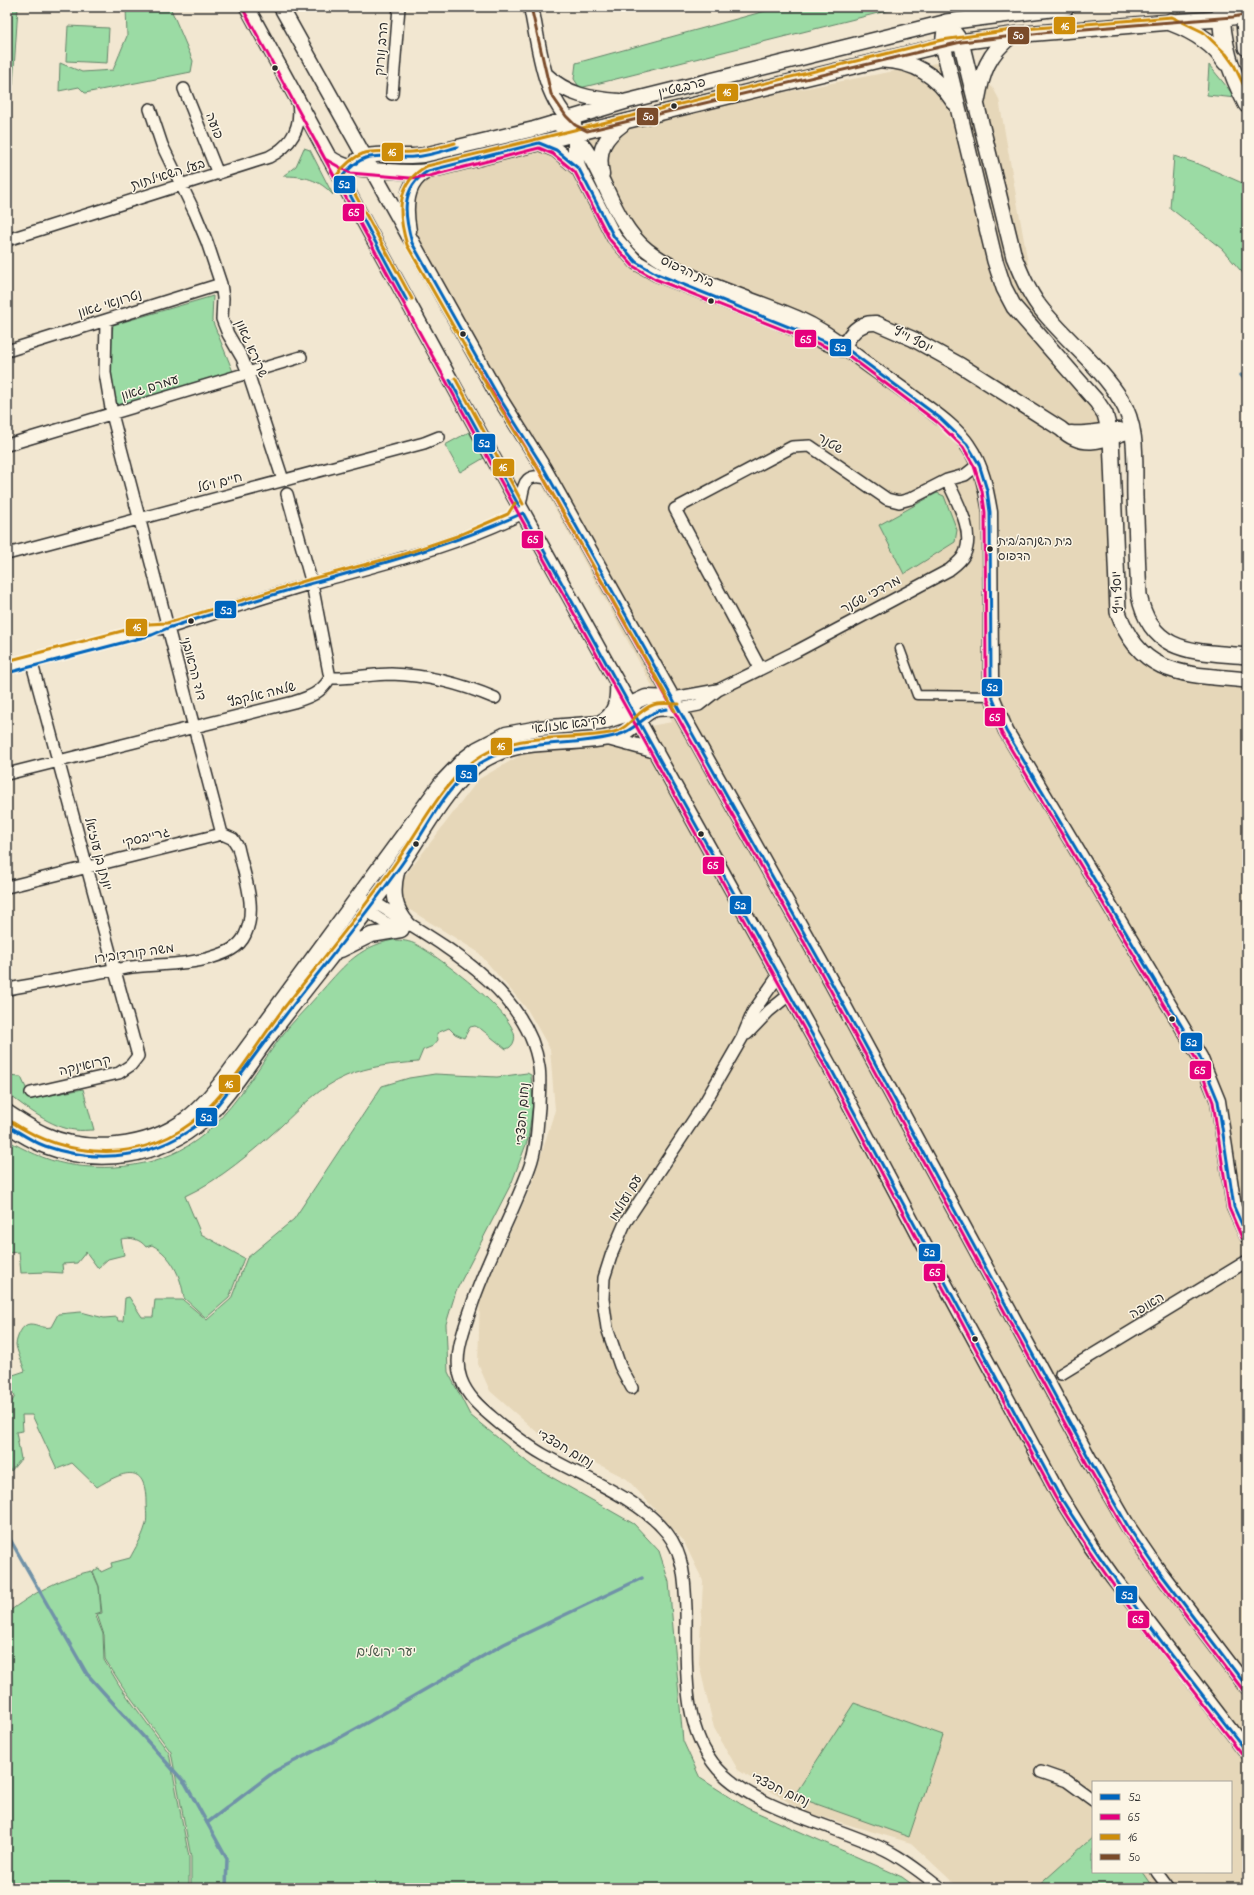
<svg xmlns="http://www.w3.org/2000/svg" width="1254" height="1895" font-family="'Indie Flower','Playpen Sans Hebrew',sans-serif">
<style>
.built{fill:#e6d7b9;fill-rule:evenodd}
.green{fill:#9bdba4;stroke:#638368}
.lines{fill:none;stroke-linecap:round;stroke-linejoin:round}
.stream{stroke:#6f92a8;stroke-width:3.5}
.pedestrian-casing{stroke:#2b2b2b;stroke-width:11}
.minor-casing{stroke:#2b2b2b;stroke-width:14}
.tertiary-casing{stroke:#2b2b2b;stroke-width:17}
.secondary-casing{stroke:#2b2b2b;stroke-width:18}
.primary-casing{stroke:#2b2b2b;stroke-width:20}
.pedestrian{stroke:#fcf5e5;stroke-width:8}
.minor{stroke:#fcf5e5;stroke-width:11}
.tertiary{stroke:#fcf5e5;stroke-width:14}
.secondary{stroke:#fcf5e5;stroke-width:15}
.primary{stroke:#fcf5e5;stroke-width:17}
.bus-1-casing{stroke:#fcf5e5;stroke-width:6}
.bus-2-casing{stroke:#fcf5e5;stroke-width:6}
.bus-3-casing{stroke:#fcf5e5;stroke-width:6}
.bus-4-casing{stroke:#fcf5e5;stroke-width:6}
.bus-1{stroke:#0065bd;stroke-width:3}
.bus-2{stroke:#e5007d;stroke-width:3}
.bus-3{stroke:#ce8d09;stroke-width:3}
.bus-4{stroke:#7a4b2a;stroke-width:3}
.bus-dot{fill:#2b2b2b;stroke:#fcf5e5;stroke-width:1.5}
.labels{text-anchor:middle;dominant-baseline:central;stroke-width:3;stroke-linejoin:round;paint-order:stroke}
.bus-label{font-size:12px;fill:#2b2b2b;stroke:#fcf5e5;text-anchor:start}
.street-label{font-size:13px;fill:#2b2b2b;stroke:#fcf5e5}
.park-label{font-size:13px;fill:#475749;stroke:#fcf5e5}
.line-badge{stroke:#fcf5e5;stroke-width:1.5}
.badge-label{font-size:11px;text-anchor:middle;font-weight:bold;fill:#fff}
</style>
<rect width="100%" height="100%" fill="#f2e7d1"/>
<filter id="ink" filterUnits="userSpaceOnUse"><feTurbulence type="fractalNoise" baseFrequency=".025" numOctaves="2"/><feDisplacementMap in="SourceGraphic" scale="8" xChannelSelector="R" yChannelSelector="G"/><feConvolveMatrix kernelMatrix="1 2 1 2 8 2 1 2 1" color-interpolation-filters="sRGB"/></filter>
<g filter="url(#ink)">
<path class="built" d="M 941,62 L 979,76 L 993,88 L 999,99 L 1036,309 L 1042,332 L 1104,418 L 1111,607 L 1134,654 L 1158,672 L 1184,682 L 1247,689 L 1247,1888 L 959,1888 L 911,1843 L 802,1811 L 738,1770 L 714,1728 L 699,1664 L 703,1581 L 683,1540 L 627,1479 L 538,1433 L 490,1391 L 478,1364 L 480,1299 L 532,1184 L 555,1110 L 550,1049 L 527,1009 L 478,952 L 389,897 L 479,779 L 528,751 L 594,736 L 672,722 L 414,251 L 406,222 L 418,180 L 733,102 ZM 1093,1782 L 1231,1782 L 1231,1872 L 1093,1872 Z"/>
<path class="green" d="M 7,7 L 18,7 L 13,85 L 7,84 Z
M 126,7 L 170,7 L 193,61 L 191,72 L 85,93 L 79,87 L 59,91 L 60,63 L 82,72 L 113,70 L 127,36 Z
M 780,7 L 902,7 L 580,88 L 574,79 L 576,63 Z
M 68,26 L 109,28 L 107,63 L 66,61 Z
M 1209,65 L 1236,98 L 1207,95 Z
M 304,148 L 310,150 L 333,195 C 319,179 304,176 283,176 L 296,166 Z
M 1174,156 L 1201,165 L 1247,185 L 1247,278 L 1222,249 L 1170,208 Z
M 213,296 L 212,320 L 234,374 L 116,409 C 110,380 110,354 113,325 Z
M 469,432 L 484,458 L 460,472 L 445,445 Z
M 937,493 L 944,496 L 957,530 L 955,542 L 904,574 L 879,525 Z
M 393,940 C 402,940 410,941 417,945 C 436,955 523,1018 514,1041 C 513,1045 510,1048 506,1049 L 481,1029 L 475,1026 L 470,1027 L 464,1038 L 455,1034 L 449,1028 L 437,1033 L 438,1040 L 433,1046 L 423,1050 L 418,1062 C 393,1064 369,1066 346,1076 C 320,1087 301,1107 281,1126 C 252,1152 220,1180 185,1196 L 201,1234 L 244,1258 L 229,1298 L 206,1318 L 184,1298 C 181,1276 172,1256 152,1245 L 146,1247 C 140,1239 131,1237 121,1239 L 124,1255 L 108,1259 L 98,1268 L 86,1252 L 77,1263 L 62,1264 L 63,1273 L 47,1272 L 21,1273 L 19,1252 L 7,1253 L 7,1140 C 25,1150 45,1160 66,1164 C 116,1173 175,1165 212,1127 C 238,1102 258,1068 280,1038 C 291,1023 305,1010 318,995 C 341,969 357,947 393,940 Z
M 527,1073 L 531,1075 L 533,1104 L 528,1139 L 512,1182 L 456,1291 L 446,1324 L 448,1372 L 470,1415 L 532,1466 L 634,1524 L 659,1551 L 669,1582 L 683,1741 L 700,1778 L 747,1808 L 902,1877 L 917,1888 L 191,1888 L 191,1857 L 171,1752 L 123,1687 L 105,1659 L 104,1635 L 97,1614 L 102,1613 L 99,1586 L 93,1571 L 99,1568 L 101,1572 L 112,1567 L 111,1563 L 130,1558 C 135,1548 142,1538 145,1527 C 148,1520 146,1510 146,1502 C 146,1461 122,1472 97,1487 L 72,1463 L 57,1469 L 32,1415 L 22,1415 L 23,1431 L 16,1432 L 21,1459 L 11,1471 L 7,1465 L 7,1404 L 10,1405 L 15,1396 L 8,1388 L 10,1376 L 25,1371 C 23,1365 16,1349 16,1344 C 17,1337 22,1324 30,1324 C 38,1324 43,1329 51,1327 L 58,1314 L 81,1312 L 104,1318 L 117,1317 L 118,1321 L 123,1321 L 125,1298 L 129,1297 L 142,1317 L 153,1317 L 155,1300 L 183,1300 L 207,1320 L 231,1299 L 247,1258 L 294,1219 L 382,1086 L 409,1078 L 435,1074 L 497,1077 Z
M 7,1076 L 21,1077 L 31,1099 L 83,1089 L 94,1130 C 88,1130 81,1131 75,1130 C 52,1128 25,1107 7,1093 Z
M 92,1571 L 99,1587 L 101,1612 L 95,1614 L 103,1634 L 104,1660 L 121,1688 L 169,1753 L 189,1857 L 189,1888 L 7,1888 L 7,1613 C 32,1594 61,1577 92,1571 Z
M 854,1703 L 943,1735 L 909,1837 L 794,1796 Z
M 1093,1837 L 1093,1872 L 1143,1872 L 1154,1888 L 1036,1888 Z"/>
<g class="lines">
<path class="stream" d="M 1241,375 L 1247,382
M 7,1534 L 87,1674 L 185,1783 L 227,1859 L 226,1888
M 207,1823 L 275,1771 L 334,1741 L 386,1712 L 504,1644 L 642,1578"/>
<defs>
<path id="pedestrian" d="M 900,649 L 917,695 L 993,696"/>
<path id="minor" d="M 184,89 L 218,174
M 392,94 L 399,7
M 150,109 L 162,145 L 195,213 L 207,242 L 221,284 L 223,298 L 222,319 L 228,334 L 242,358 L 248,373 L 283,480
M 7,240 L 269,157 C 291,146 302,128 298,103
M 106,320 L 105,373 L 112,414 L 222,834
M 7,351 L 221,284
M 7,445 L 301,357
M 287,494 L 312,584 L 330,678
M 519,508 C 525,490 519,470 550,479
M 7,554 L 424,443 L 439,437
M 31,660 L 138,1056 L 131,1065 L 119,1073 L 31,1093
M 7,666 L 150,629 L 168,628 C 216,613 264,597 313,583 C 386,563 454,547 523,513
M 760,668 L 675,509 L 792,447 L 810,446 L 887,499 L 899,502 L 910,499 L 947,480 L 965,475 L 979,464
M 330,678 C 351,679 371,674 391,674 C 427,675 462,684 495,698
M 673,698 L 717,690
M 679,709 L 699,705 L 718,690 L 797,651 L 949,570 C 954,566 961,561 964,555 C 976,533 956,500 947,480
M 7,774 L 294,702 C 310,697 321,693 330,678
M 7,887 L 222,834
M 359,898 L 374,902 C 435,941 528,987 539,1067 C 541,1080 539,1094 539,1107 C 537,1127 537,1147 530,1166 C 514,1212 489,1255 473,1302 C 466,1325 452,1355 461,1379 C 468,1399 485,1411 500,1424 C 514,1435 528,1446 544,1455 C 582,1477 639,1498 667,1533 C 684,1554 685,1583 686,1609 C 687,1663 680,1726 718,1769 C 754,1809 837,1826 886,1850 C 906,1860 923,1874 941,1888
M 363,904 C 372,917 388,925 403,930
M 7,989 C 49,982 90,973 132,967 C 159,964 188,965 213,957 C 226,953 239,948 245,935 C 258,908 244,875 238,847 L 233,839 L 222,834
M 747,1034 L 769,1011 L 790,994
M 1061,1374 L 1247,1261
M 632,1388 L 620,1366 L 607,1328 L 603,1299 L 604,1278 L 612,1253 L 625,1223 L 704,1104 L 742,1038 L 753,1012 L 776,979 L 778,972
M 1041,1772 L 1067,1781 L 1093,1800
M 1157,1872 L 1169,1888"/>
<path id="tertiary" d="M 247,7 L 515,498 L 829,1065 L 941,1277 L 1059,1495 L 1090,1545 L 1112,1576 L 1247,1752
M 281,7 L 497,394 L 543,467 L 733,806 L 823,967 L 1092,1464 L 1129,1528 L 1155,1566 L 1247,1687
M 531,7 C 539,45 543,99 574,124
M 546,75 C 567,95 591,99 619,101
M 556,123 C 601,142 605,217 647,250 C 688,282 749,297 797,318 C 817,327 834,338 851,352 C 872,369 896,384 918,401 C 935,414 956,428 968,446 C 982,466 986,489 990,512 L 991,676 L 993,699 L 1006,731 L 1200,1057 L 1218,1101 L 1234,1207 L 1247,1236
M 575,132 L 575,155 L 579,169 L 614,237 L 636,262 L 657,274 L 774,320 L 836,347
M 539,143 L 556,150 L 579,169
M 328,156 C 346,171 366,169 387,171 C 401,172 414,173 428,171 L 627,121 L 943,45
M 358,159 C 376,150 404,159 424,155 L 534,129 L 628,101 L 946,22
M 602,174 C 597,150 604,138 623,124
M 409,231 C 405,209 404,181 428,171
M 842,349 C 850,335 857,322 876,323 L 913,339 L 960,365 L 1061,429 C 1084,451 1106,439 1132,430
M 1071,433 C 1087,435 1103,429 1120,430
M 601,722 C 616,714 618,699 617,683
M 608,738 L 656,751
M 397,872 C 392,892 394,908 408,924
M 341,950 L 371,935 L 401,930
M 7,1112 C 19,1120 31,1128 44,1134 C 87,1154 148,1148 186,1119 C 202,1107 215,1091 227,1075 L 442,782 L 464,759 L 477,749 L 506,734 L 539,728 L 600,723 L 625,715 L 637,701 L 646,697 L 673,698
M 7,1125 C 19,1133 32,1141 45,1146 C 97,1166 161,1158 203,1120 C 229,1097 252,1058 274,1030 C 315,976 358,925 398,869 C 419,840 441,797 467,773 C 512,731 565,750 618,736 C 633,731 639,716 653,710 C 661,707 671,709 679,709"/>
<path id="secondary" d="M 946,22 L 943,45 L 995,261 L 1004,288 L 1014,307 L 1097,402 L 1105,414 L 1111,437 L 1118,612 C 1140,678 1188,674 1247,680
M 946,22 L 961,42 L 1014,257 C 1021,274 1028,291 1039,306 C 1064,339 1099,364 1121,400 C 1139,428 1134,466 1135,498 C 1137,530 1137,563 1139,595 C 1151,656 1197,651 1247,656
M 946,22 L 1067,7
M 952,43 L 1012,35 L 1171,22 L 1221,19 L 1244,15 L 1238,7
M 883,60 C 915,61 937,76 954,102
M 977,101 C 982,72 988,54 1012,35"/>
<path id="primary" d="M 1221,7 C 1221,43 1231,73 1247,104
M 1244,7 L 1247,47
M 1171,22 C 1192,30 1213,42 1226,62"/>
</defs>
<use href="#pedestrian" class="pedestrian-casing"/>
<use href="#minor" class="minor-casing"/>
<use href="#tertiary" class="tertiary-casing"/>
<use href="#secondary" class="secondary-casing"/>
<use href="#primary" class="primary-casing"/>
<use href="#pedestrian" class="pedestrian"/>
<use href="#minor" class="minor"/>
<use href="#tertiary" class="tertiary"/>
<use href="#secondary" class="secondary"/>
<use href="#primary" class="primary"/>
<defs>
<path id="bus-1" d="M 407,301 L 341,178 C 366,146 380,159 414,157 C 429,156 443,151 457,147
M 450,380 L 519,506
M 7,673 L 152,635 L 168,628 C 216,613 264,597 313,583 C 385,563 455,544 523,513 L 829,1065 L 1059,1495 C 1115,1585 1182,1668 1247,1752
M 7,1125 C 19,1132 31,1141 45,1146 C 99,1165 160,1158 204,1119 C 216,1109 225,1095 234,1083 C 251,1061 267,1038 284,1017 C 325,963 370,911 408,855 C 427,828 441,796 466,774 C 511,733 566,750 618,735 C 637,730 646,711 667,709
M 1247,1236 L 1234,1207 L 1218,1101 L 1200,1057 L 1006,731 L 993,699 L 991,676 L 990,512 L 987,490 L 979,464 L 967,444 L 940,418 L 851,352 L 657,274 L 636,262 L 614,237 L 579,169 L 556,150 L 539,143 L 428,171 C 400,188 404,215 412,243 L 497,394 L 543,467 L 823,967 L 1092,1464 L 1129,1528 L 1155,1566 L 1247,1687"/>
<path id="bus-2" d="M 243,9 L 511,500 L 825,1067 L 1055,1497 C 1110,1588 1178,1671 1243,1755
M 316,142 L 325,159 L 350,173 L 410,178 L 429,176 L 539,148 L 553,154 L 575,172 L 610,240 L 633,266 L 655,279 L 849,356 L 937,422 L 963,447 L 974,466 L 982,491 L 985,512 L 986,676 L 988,700 L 1002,734 L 1196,1059 L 1213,1102 L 1229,1208 L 1242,1238
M 476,366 L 539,470 L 819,969 L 1088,1466 L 1125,1531 L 1151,1569 L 1243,1690"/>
<path id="bus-3" d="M 337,175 C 363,142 376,154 412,152 C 427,151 441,147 455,143
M 345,176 L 412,299
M 455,378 L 523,504
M 7,661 L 149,624 L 167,623 L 311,579 L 401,555 L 457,536 L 508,514 L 515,503
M 675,711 L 539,470 L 493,396 L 407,245 C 398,215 395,183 427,166 L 942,40 L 1012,30 L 1172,17 L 1203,32 L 1226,54 L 1234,65 L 1247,92
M 10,1121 C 69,1160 145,1165 201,1115 C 234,1085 257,1043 284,1008 C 323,958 364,910 399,858 C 424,823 443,780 481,756 C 520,731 570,742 614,732 C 630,728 637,710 653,705 C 661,702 671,704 679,704"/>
<path id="bus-4" d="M 531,7 L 551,94 L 566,116 L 575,125 L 587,131 L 961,42 L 1060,31 L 1233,17 L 1244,15 L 1244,7"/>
</defs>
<use href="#bus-1" class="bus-1-casing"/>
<use href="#bus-2" class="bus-2-casing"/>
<use href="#bus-3" class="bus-3-casing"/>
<use href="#bus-4" class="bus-4-casing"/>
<use href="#bus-1" class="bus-1"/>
<use href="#bus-2" class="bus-2"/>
<use href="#bus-3" class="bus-3"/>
<use href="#bus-4" class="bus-4"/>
</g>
</g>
<g class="bus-dot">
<circle cx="275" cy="68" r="3.5"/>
<circle cx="674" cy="106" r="3.5"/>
<circle cx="711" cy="301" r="3.5"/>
<circle cx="463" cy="334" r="3.5"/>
<circle cx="990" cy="549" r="3.5"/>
<circle cx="191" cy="621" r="3.5"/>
<circle cx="701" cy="834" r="3.5"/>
<circle cx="416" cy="844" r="3.5"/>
<circle cx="1172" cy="1019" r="3.5"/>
<circle cx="975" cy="1339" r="3.5"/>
</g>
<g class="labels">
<g class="bus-label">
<text x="998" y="542">בית השנהב/בית<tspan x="998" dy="15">הדפוס</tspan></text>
</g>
<g class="street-label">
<text transform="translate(382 49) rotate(-85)">הרב נורוק</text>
<text transform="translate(682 88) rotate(-14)">פרבשטיין</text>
<text transform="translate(214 126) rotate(69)">פועה</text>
<text transform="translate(168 175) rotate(-17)">בעל השאילתות</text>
<text transform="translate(687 272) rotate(25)">בית הדפוס</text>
<text transform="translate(110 304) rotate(-17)">נטרונאי גאון</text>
<text transform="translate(913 340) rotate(27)">יוסף וייץ</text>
<text transform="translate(251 349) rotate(66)">שרירא גאון</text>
<text transform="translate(150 388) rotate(-17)">עמרם גאון</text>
<text transform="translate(830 444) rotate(31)">שטנר</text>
<text transform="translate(220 483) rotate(-15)">חיים ויטל</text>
<text transform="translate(1118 592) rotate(-95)">יוסף וייץ</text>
<text transform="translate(871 595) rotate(-28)">מרדכי שטנר</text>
<text transform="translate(193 669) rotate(75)">דוד הראובני</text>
<text transform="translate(262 695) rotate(-14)">שלמה אלקבץ</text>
<text transform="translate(569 725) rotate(-7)">עקיבא אזולאי</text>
<text transform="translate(146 838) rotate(-14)">גרייבסקי</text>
<text transform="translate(98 854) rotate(75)">יונתן בן עוזיאל</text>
<text transform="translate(134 954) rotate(-8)">משה קורדובירו</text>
<text transform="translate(85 1066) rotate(-13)">קרואינקה</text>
<text transform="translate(523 1114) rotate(-86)">נחום חפצדי</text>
<text transform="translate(626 1198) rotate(-59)">עם ועולמו</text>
<text transform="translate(1147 1306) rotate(-31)">האופה</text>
<text transform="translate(565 1449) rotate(30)">נחום חפצדי</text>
<text transform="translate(780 1790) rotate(25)">נחום חפצדי</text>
</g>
<g class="park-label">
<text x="386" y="1652">יער ירושלים</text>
</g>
</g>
<g class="line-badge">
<rect x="1053" y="16" width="23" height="19" rx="4" fill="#ce8d09"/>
<rect x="1007" y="26" width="23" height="19" rx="4" fill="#7a4b2a"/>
<rect x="716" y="83" width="23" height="19" rx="4" fill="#ce8d09"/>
<rect x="636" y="107" width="23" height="19" rx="4" fill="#7a4b2a"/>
<rect x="381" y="142" width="23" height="20" rx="4" fill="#ce8d09"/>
<rect x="333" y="175" width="23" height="19" rx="4" fill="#0065bd"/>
<rect x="342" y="203" width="23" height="19" rx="4" fill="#e5007d"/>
<rect x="794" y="329" width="23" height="19" rx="4" fill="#e5007d"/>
<rect x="829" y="338" width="23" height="19" rx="4" fill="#0065bd"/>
<rect x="473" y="433" width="23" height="20" rx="4" fill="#0065bd"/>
<rect x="492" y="458" width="23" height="19" rx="4" fill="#ce8d09"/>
<rect x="521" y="530" width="23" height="19" rx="4" fill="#e5007d"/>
<rect x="214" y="600" width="23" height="19" rx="4" fill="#0065bd"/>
<rect x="125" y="618" width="23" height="19" rx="4" fill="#ce8d09"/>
<rect x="981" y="678" width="22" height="19" rx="4" fill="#0065bd"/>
<rect x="984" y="707" width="22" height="20" rx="4" fill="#e5007d"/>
<rect x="490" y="737" width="23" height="19" rx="4" fill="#ce8d09"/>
<rect x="455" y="764" width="23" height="19" rx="4" fill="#0065bd"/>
<rect x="702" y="856" width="23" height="19" rx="4" fill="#e5007d"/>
<rect x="729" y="895" width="23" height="20" rx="4" fill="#0065bd"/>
<rect x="1180" y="1032" width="23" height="20" rx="4" fill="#0065bd"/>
<rect x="1189" y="1060" width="23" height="20" rx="4" fill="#e5007d"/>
<rect x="218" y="1074" width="23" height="19" rx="4" fill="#ce8d09"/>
<rect x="195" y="1107" width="23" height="20" rx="4" fill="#0065bd"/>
<rect x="918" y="1243" width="23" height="19" rx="4" fill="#0065bd"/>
<rect x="923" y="1263" width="23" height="19" rx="4" fill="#e5007d"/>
<rect x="1115" y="1585" width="23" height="19" rx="4" fill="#0065bd"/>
<rect x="1127" y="1610" width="23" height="19" rx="4" fill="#e5007d"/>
</g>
<g class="badge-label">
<text x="1065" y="30">16</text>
<text x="1018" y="39">50</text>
<text x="727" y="96">16</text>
<text x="648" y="120">50</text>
<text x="392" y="156">16</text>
<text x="344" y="188">52</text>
<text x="354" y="216">65</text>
<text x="806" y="343">65</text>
<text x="840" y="351">52</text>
<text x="484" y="447">52</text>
<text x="503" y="471">16</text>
<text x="533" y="543">65</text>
<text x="226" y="614">52</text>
<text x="137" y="631">16</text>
<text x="992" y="691">52</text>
<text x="995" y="721">65</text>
<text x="501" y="750">16</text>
<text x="466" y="778">52</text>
<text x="713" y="869">65</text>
<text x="740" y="909">52</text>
<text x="1191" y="1046">52</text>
<text x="1200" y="1074">65</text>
<text x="229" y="1088">16</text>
<text x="206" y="1121">52</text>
<text x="929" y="1256">52</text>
<text x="935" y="1276">65</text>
<text x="1127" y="1599">52</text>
<text x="1138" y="1623">65</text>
</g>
<rect width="1254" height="1895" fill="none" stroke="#fcf5e5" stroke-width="24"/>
<rect x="12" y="12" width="1230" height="1871" fill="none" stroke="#2b2b2b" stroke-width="1.5" filter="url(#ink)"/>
<rect x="1092" y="1781" width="140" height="92" fill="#fcf5e5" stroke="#a8a49b"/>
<rect x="1100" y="1794" width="20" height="6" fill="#0065bd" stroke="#a8a49b"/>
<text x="1128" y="1801" font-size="12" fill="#2b2b2b">52</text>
<rect x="1100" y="1814" width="20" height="6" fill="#e5007d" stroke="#a8a49b"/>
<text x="1128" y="1821" font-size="12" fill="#2b2b2b">65</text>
<rect x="1100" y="1834" width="20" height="6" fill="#ce8d09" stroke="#a8a49b"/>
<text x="1128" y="1841" font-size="12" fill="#2b2b2b">16</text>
<rect x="1100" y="1854" width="20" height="6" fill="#7a4b2a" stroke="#a8a49b"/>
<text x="1128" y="1861" font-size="12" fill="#2b2b2b">50</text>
</svg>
